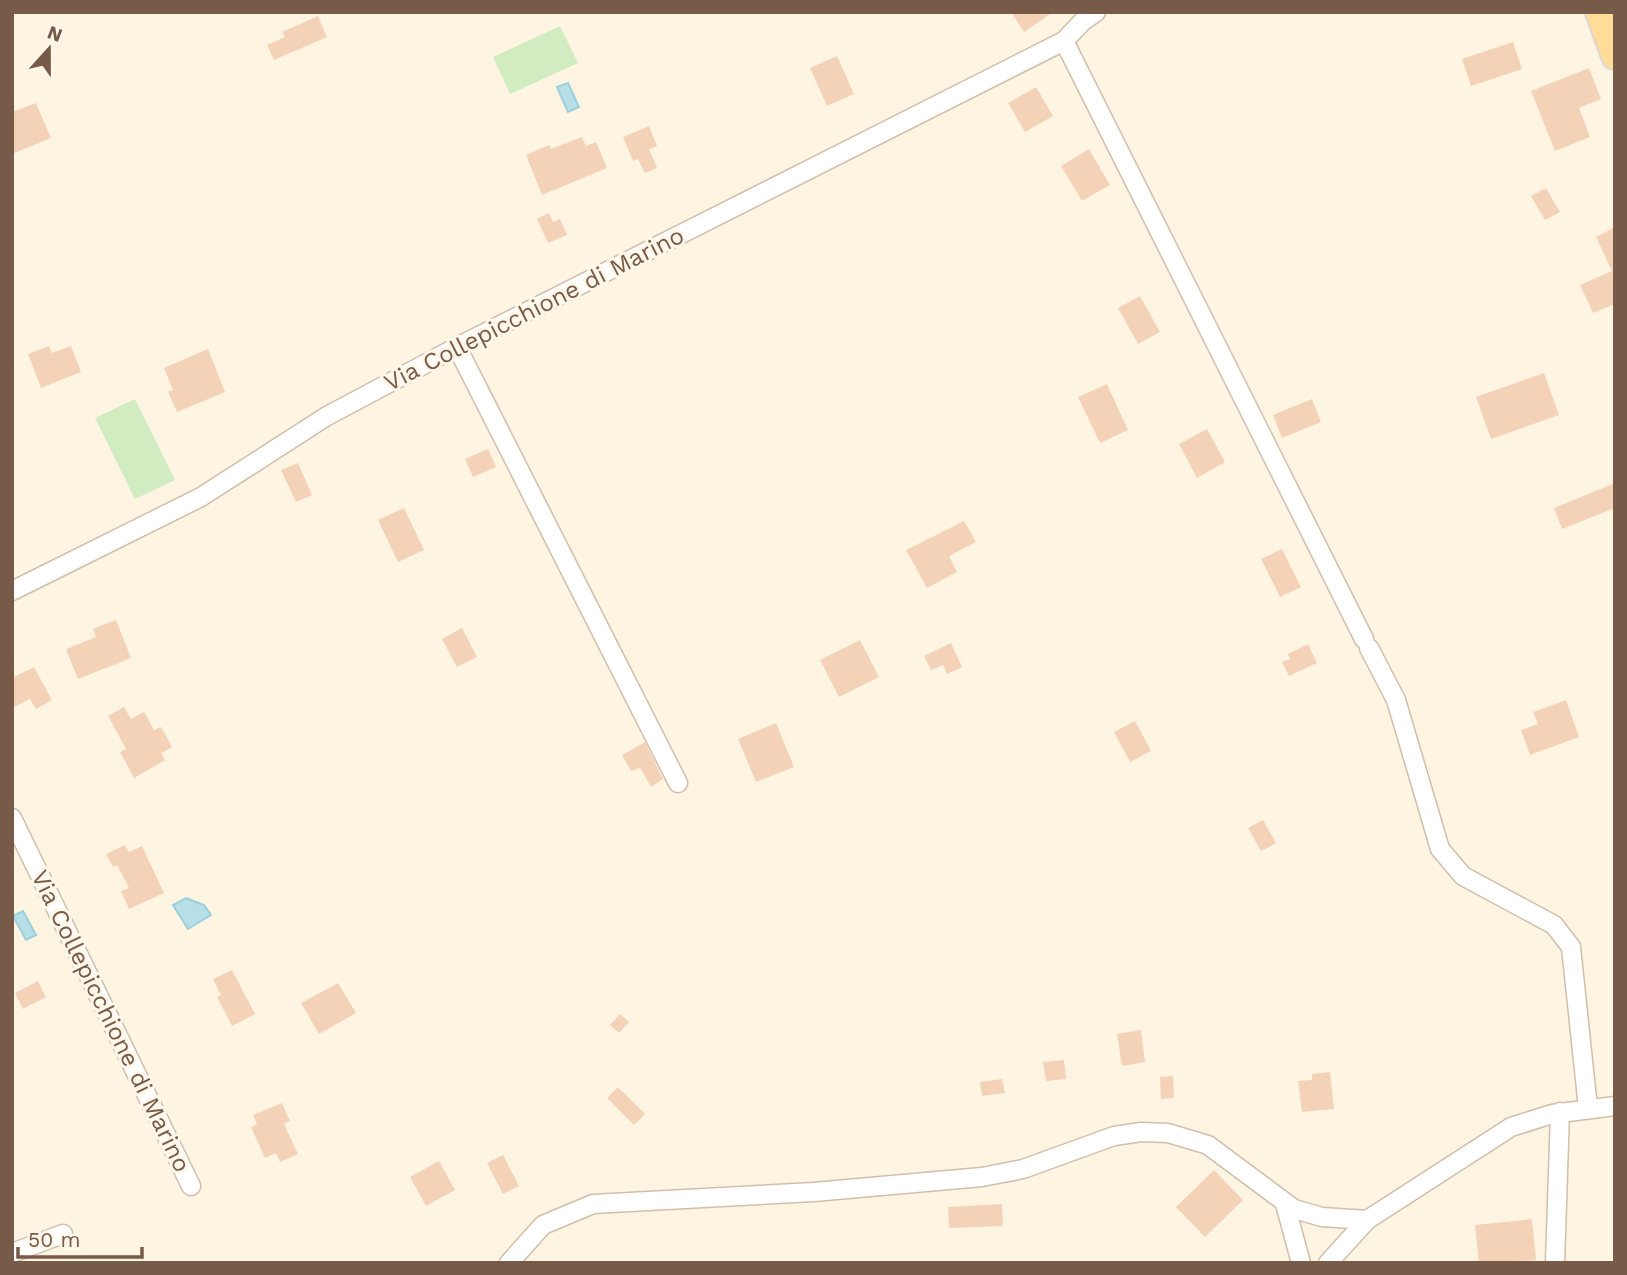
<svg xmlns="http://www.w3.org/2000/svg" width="1627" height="1275" font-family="'Work Sans',sans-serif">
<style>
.green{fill:#d0ecc0}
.water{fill:#b6dfe8;stroke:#9bcfda;stroke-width:2}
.building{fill:#f4d2b8}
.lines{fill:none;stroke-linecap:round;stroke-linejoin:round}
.street-casing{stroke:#d1beab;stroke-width:21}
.primary-casing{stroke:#ded7d3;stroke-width:30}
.street{stroke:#fff;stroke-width:18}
.primary{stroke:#ffdc98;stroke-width:26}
.labels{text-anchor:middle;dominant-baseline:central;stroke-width:6;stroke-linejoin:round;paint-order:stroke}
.street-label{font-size:24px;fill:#775a47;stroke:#fff7ea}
</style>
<rect width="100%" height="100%" fill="#fdf4e2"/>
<path class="green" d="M 560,26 L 578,63 L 510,94 L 493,57 Z
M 135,399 L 175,480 L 135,499 L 95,418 Z"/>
<path class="water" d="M 568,83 L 579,107 L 568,112 L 557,87 Z
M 186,898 L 204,905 L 211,915 L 188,929 L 173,905 Z
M 23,911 L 36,935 L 26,940 L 13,916 Z"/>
<path class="building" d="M 1011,12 L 1053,12 L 1024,32 Z
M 318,16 L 327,37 L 274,60 L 267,45 L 285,37 L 282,32 Z
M 1513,42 L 1522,69 L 1471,86 L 1462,59 Z
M 837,56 L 854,94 L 827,106 L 810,68 Z
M 1589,68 L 1601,99 L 1579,108 L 1590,137 L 1555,151 L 1531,91 Z
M 1036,87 L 1053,116 L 1025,132 L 1008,103 Z
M 36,103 L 51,138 L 12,154 L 12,112 Z
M 649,126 L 657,146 L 649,149 L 657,168 L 645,173 L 638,159 L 633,161 L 623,137 Z
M 582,137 L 586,146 L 596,142 L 607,168 L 542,195 L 526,155 L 549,145 L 551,149 Z
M 1089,149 L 1110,185 L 1082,201 L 1061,166 Z
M 1546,188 L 1560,212 L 1545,220 L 1531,196 Z
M 549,213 L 553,222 L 560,219 L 567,235 L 548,243 L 537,219 Z
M 1615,227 L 1615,304 L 1593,313 L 1580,285 L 1612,271 L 1596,237 Z
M 1140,296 L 1160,332 L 1138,344 L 1118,308 Z
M 49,346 L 52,353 L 71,346 L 81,372 L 41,388 L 28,354 Z
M 208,349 L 225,392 L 177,412 L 168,392 L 173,390 L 164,368 Z
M 1544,373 L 1559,415 L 1491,439 L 1476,397 Z
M 1107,384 L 1128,430 L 1100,443 L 1078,397 Z
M 1312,399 L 1321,422 L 1282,438 L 1273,415 Z
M 1207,429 L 1225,462 L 1197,478 L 1179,444 Z
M 488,449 L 496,467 L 473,477 L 465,459 Z
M 298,463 L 312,495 L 296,502 L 281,470 Z
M 1615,483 L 1615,508 L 1562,529 L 1554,508 Z
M 404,508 L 424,550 L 398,562 L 378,520 Z
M 964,521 L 976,542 L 949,556 L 957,572 L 927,588 L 906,550 Z
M 1282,549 L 1301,587 L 1280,597 L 1261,559 Z
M 116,620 L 131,658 L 78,679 L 66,649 L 96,637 L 93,629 Z
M 462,628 L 477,657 L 457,667 L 442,639 Z
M 860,640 L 879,677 L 839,697 L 820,660 Z
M 951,643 L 962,667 L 947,674 L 943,665 L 931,670 L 924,656 Z
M 1308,644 L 1317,663 L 1289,676 L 1282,662 L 1290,659 L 1288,654 Z
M 34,667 L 52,700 L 36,709 L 30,699 L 12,708 L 12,678 Z
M 1566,700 L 1579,737 L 1530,755 L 1521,730 L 1538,724 L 1533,712 Z
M 124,707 L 131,719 L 144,712 L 154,730 L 161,727 L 172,747 L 161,753 L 165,760 L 134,778 L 120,752 L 126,749 L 108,716 Z
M 1135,721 L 1151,751 L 1130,762 L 1114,732 Z
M 776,723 L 794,767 L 756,782 L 738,739 Z
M 645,742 L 663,779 L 651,787 L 640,768 L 631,771 L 622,755 Z
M 1263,820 L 1276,843 L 1261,851 L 1248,828 Z
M 125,845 L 129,852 L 142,846 L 164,893 L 129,909 L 121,891 L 129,888 L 117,865 L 113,867 L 106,854 Z
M 232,970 L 255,1014 L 232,1026 L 217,997 L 221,995 L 213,979 Z
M 38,981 L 46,997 L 23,1009 L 15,993 Z
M 338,983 L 356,1013 L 319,1034 L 301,1003 Z
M 620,1014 L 629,1022 L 619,1033 L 610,1025 Z
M 1141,1030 L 1145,1062 L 1122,1066 L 1117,1034 Z
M 1064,1060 L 1066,1079 L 1046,1081 L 1043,1062 Z
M 1330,1072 L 1334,1109 L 1302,1112 L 1298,1081 L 1312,1080 L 1312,1074 Z
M 1173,1076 L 1174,1098 L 1161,1099 L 1160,1077 Z
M 1002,1079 L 1005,1093 L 982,1096 L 980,1082 Z
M 618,1087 L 645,1114 L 634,1125 L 607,1098 Z
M 282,1103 L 290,1121 L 284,1124 L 298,1154 L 280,1162 L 276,1153 L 265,1158 L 251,1127 L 257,1124 L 253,1115 Z
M 503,1155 L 519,1186 L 503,1194 L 487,1163 Z
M 439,1161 L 455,1190 L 426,1206 L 410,1177 Z
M 1214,1170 L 1243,1200 L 1205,1237 L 1176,1207 Z
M 1002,1204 L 1003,1226 L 949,1228 L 948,1207 Z
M 1532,1219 L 1536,1260 L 1479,1263 L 1475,1225 Z"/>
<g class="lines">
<defs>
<path id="street" d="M 1064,41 L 1364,639
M 457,347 L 678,783
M 12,591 L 201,497 L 327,416 L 457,347 L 1064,41 L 1083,21 L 1096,12
M 1369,648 L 1396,700 L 1440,849 L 1463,876 L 1554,925 L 1571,947 L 1588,1108
M 12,818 L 191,1186
M 1285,1204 L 1301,1263
M 12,1253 L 63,1234
M 509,1263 L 543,1225 L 593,1204 L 814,1192 L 982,1177 L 1023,1169 L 1114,1136 L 1141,1132 L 1168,1133 L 1208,1145 L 1294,1209 L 1322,1217 L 1367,1220 L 1511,1127 L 1552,1114 L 1615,1106
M 1328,1263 L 1367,1220
M 1555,1263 L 1560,1112"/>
<path id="primary" d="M 1599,12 L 1615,56"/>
</defs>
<use href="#street" class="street-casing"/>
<use href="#primary" class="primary-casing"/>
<use href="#street" class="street"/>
<use href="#primary" class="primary"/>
</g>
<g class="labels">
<g class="street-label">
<text transform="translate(534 309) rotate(-27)">Via Collepicchione di Marino</text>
<text transform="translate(111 1021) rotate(64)">Via Collepicchione di Marino</text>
</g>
</g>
<rect width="1627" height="1275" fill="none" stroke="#775a47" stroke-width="28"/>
<g transform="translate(49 49) rotate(21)" stroke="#fff7ea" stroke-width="5" paint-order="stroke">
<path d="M0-5L12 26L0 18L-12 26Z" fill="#775a47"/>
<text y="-10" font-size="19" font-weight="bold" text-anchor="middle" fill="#775a47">N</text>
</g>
<path d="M18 1247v10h124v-10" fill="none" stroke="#775a47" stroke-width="3.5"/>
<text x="28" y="1247" font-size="21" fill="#775a47" stroke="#fff7ea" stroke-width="5" paint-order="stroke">50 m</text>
</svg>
